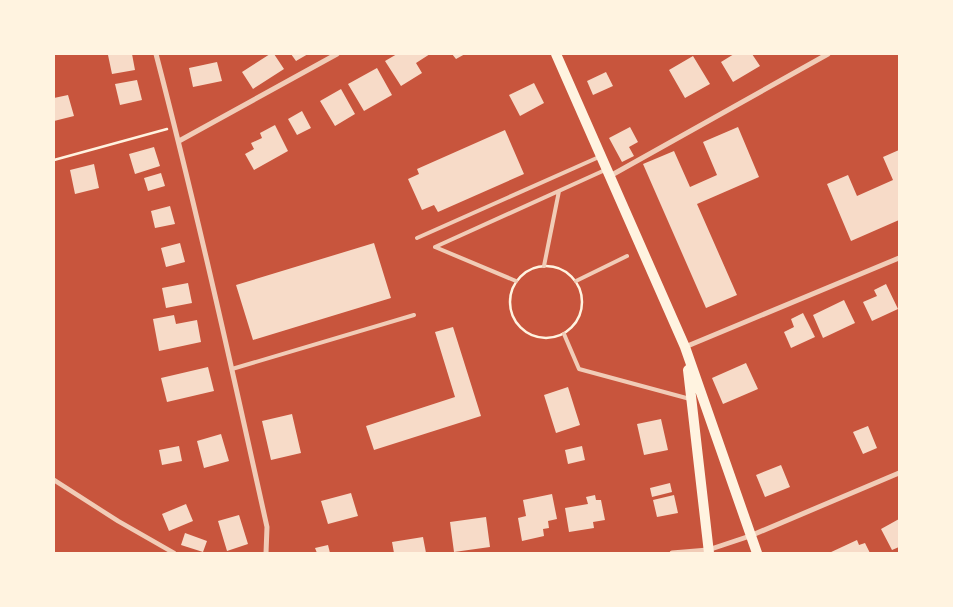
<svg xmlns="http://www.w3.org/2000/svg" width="953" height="607" font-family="Helvetica,sans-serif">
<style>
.building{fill:#f7dbc8}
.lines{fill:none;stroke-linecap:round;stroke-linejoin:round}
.path{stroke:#fff3e0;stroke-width:2.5}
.service{stroke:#f1ccb7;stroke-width:4}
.pedestrian{stroke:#f1ccb7;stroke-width:4.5}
.minor{stroke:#f1ccb7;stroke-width:5}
.secondary{stroke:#fff3e0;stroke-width:10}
</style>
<rect width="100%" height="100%" fill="#c8553d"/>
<path class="building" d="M 116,54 L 132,54 L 135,70 L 112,74 L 108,55 Z
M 270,54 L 274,54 L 284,69 L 253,89 L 242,72 Z
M 291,54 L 308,54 L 296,61 Z
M 397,54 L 430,54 L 416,63 L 422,73 L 401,86 L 385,61 Z
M 452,54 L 465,54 L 456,59 Z
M 734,54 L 752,54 L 760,66 L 733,82 L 721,62 Z
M 693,56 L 710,84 L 685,98 L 669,70 Z
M 217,62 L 222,81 L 193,87 L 189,68 Z
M 377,68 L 392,95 L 364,111 L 348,84 Z
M 606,72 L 613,86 L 593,95 L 587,81 Z
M 137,80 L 142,100 L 120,105 L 115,84 Z
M 534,83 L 544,103 L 520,116 L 509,95 Z
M 341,89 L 355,114 L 335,126 L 320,101 Z
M 68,95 L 74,116 L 54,121 L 54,98 Z
M 302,111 L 311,128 L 297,135 L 288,119 Z
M 275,125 L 288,151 L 254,170 L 245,154 L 254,149 L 251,143 L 262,138 L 260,133 Z
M 630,127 L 638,142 L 629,147 L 634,156 L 622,162 L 609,138 Z
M 738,127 L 759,177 L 697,204 L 737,295 L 706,308 L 643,164 L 674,151 L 690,187 L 717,175 L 703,142 Z
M 505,130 L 524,174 L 438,212 L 434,205 L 422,210 L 408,179 L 419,174 L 417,169 Z
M 154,147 L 160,166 L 135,174 L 129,154 Z
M 899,150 L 899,220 L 851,241 L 827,184 L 848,175 L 857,196 L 893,180 L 883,157 Z
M 94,164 L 99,188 L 75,194 L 70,170 Z
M 161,173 L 165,186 L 148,191 L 144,178 Z
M 170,206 L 175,224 L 155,228 L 151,211 Z
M 180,243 L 185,262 L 166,267 L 161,248 Z
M 374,243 L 391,298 L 253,340 L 236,285 Z
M 188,283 L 192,303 L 166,308 L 162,288 Z
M 886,284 L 898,309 L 872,321 L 863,302 L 877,296 L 874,290 Z
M 844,300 L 855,323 L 823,338 L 813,315 Z
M 803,313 L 815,337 L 791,348 L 784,332 L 794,327 L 791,319 Z
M 174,315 L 176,324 L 197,320 L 201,342 L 159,351 L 153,319 Z
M 453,327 L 481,416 L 374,450 L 366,426 L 455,397 L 435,332 Z
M 746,363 L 758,389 L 723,404 L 712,378 Z
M 208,367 L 214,391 L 167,402 L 161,378 Z
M 568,387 L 580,425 L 556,433 L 544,395 Z
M 292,414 L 301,453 L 271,460 L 262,421 Z
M 661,419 L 668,450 L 644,455 L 637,424 Z
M 868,426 L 877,448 L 863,454 L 853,432 Z
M 221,434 L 229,461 L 204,468 L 197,441 Z
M 179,446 L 182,461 L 162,465 L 159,450 Z
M 582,446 L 585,460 L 568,464 L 565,450 Z
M 781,465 L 790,487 L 765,497 L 756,475 Z
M 670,483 L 672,492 L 652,497 L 650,488 Z
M 351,493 L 358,516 L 328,524 L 321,501 Z
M 552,494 L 557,519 L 548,521 L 549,528 L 543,529 L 544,536 L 522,541 L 518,518 L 526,516 L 523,500 Z
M 595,495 L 596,500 L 601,500 L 605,520 L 593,522 L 594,528 L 569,532 L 565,508 L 588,504 L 586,497 Z
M 674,495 L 678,513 L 657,517 L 653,500 Z
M 186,504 L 193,521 L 169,531 L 162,514 Z
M 239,515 L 248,544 L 227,551 L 218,521 Z
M 486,517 L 490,547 L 454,552 L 450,522 Z
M 899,519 L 899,547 L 892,550 L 881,529 Z
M 185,533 L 207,541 L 203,552 L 181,545 Z
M 423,537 L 426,553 L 394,553 L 392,542 Z
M 857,540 L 859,545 L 865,543 L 870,553 L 829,553 Z
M 328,545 L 330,553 L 317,553 L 315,548 Z"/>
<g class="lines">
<path class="path" d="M 54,160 L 167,129
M510 302a36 36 0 1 1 72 0a36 36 0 1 1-72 0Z"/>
<path class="service" d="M 417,238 L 599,157
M 435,247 L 605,170
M 435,247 L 516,281
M 544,266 L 559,191
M 576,281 L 627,256
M 564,334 L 579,369 L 690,399
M 232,369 L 414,315"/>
<path class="pedestrian" d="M 54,480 L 118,521 L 174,553"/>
<path class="minor" d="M 156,54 C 197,211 232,369 267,527 L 266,553
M 179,141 L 337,54
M 610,176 L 828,54
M 685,347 L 899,258
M 672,553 L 708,550 L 750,536 L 899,473"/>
<path class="secondary" d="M 556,54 L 685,347 L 757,553
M 688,370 L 709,553"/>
</g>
<rect width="953" height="607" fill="none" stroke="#fff3e0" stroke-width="110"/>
</svg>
